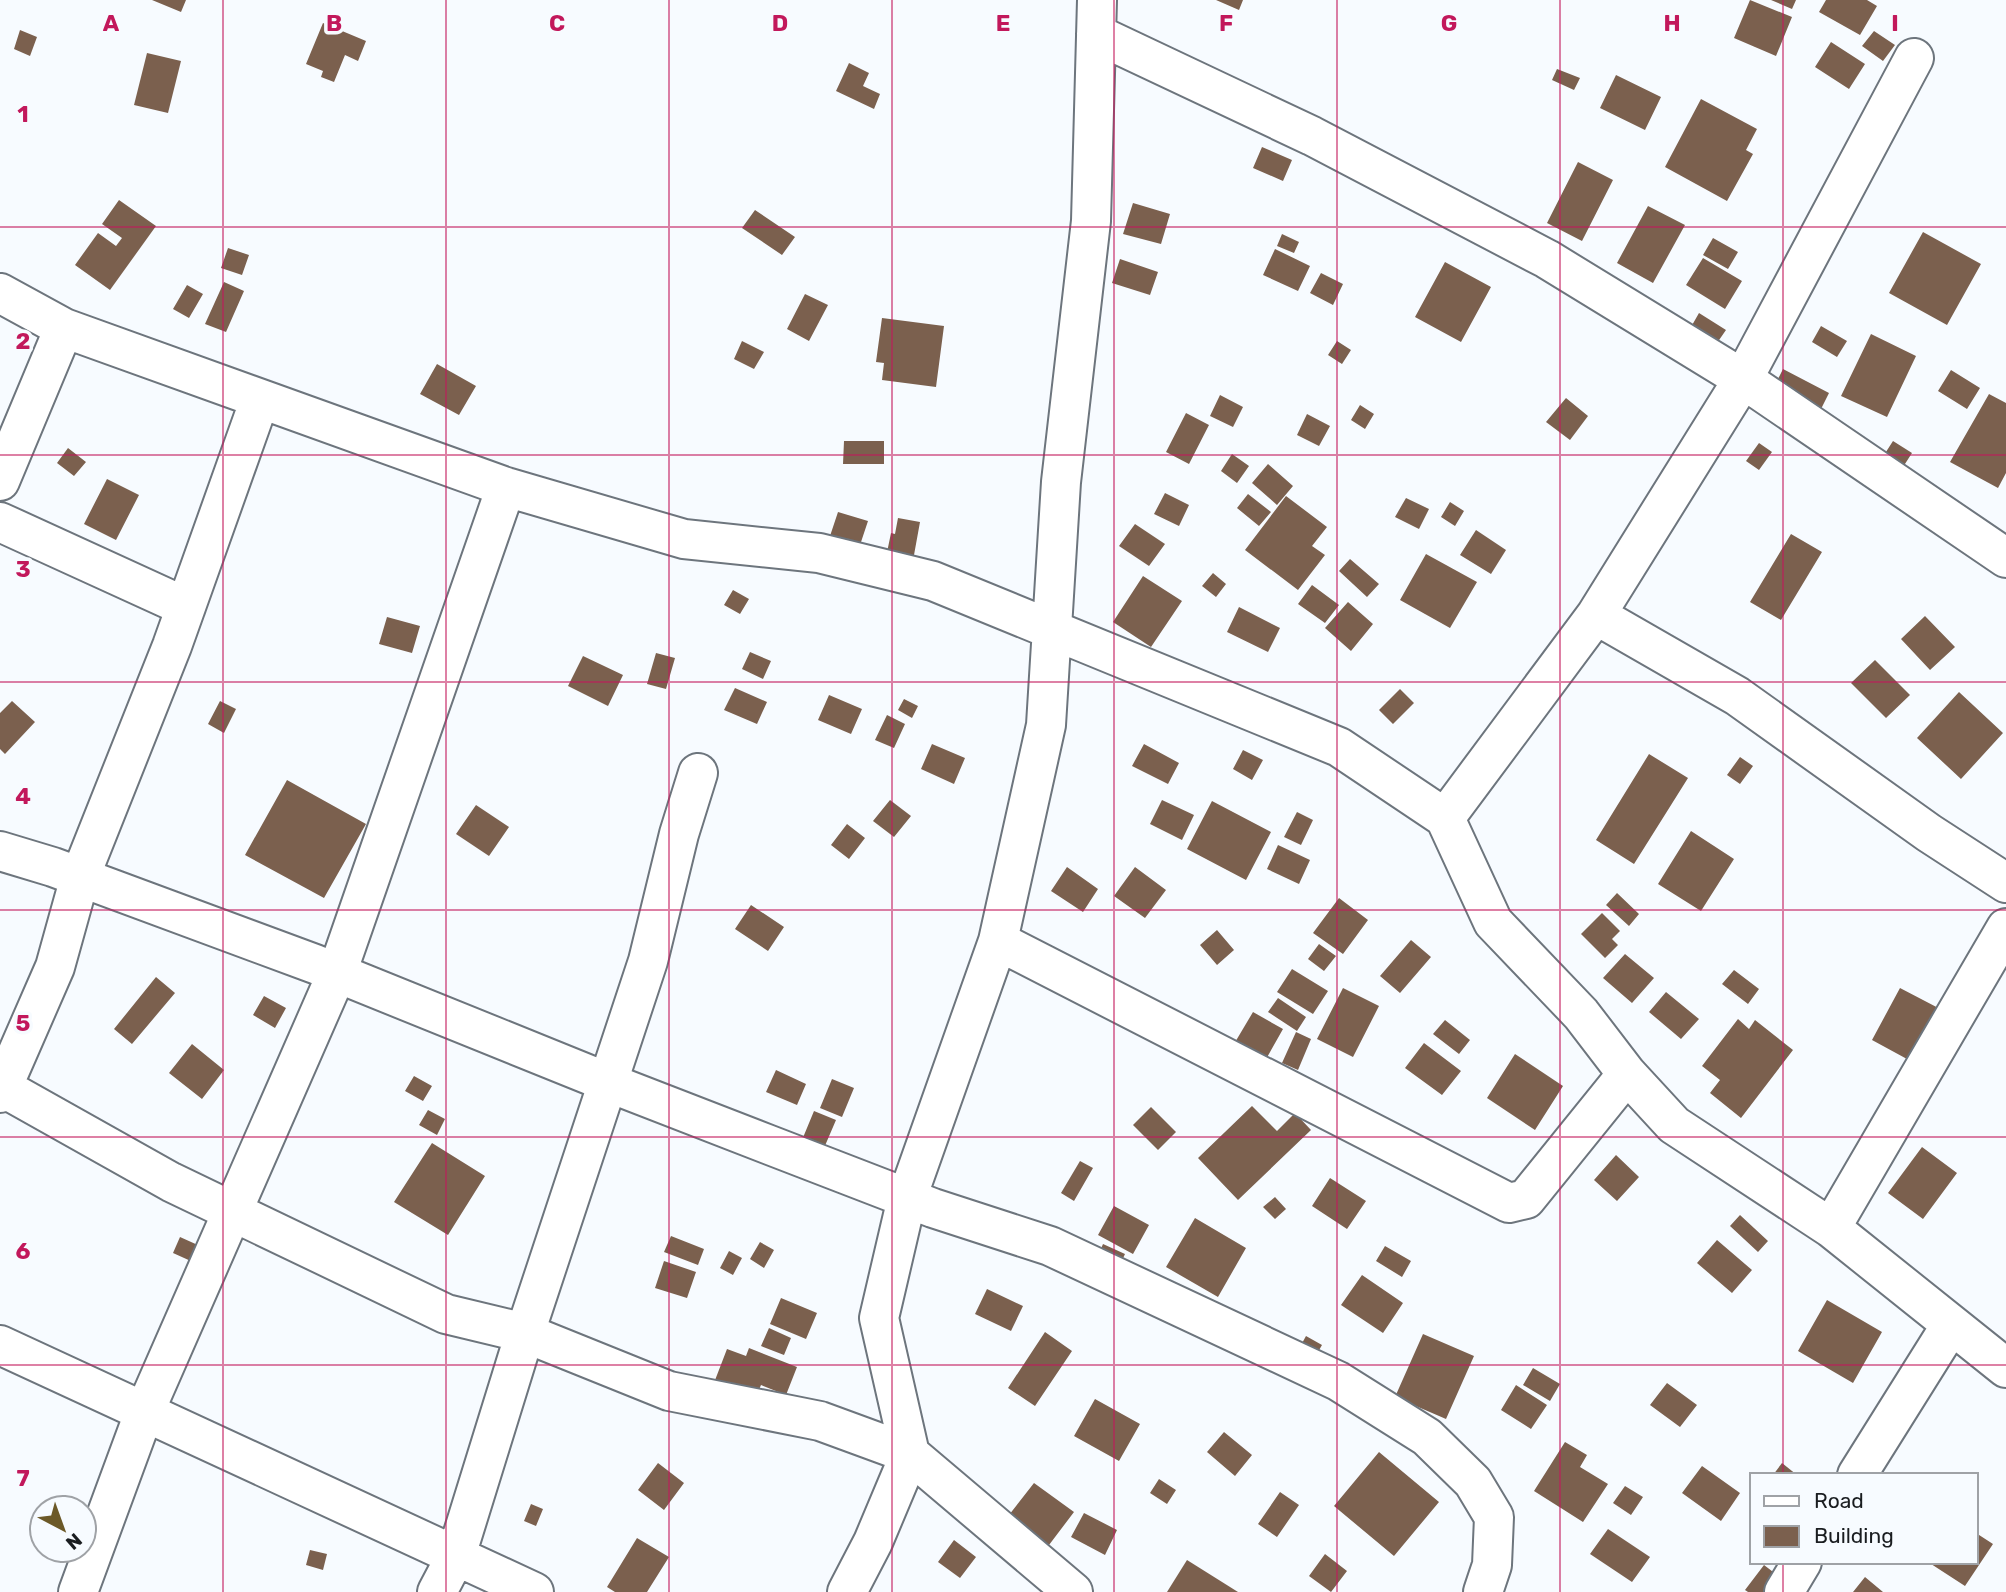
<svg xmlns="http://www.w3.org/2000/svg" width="2006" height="1592" font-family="Rubik,sans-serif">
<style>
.building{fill:#7b604e}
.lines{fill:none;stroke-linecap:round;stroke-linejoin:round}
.minor-casing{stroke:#6d757d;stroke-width:42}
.minor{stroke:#fff;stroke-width:38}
.grid{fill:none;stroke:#c2185b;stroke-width:2;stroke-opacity:0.55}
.grid-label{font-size:23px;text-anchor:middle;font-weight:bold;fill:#c2185b;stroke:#f7fbff;stroke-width:7;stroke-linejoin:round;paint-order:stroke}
</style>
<rect width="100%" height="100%" fill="#f7fbff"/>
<path class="building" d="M 152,0 L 186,0 L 181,12 Z
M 1216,0 L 1243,0 L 1239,10 Z
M 1750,0 L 1792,17 L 1776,56 L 1734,38 Z
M 1771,0 L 1796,0 L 1792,9 Z
M 1826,0 L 1867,0 L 1877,6 L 1860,35 L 1819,12 Z
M 323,23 L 366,41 L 358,61 L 345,55 L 334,82 L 321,77 L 323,71 L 306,64 Z
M 20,30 L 37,37 L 30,56 L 14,49 Z
M 1874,31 L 1895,45 L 1883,61 L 1862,46 Z
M 1831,42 L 1865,64 L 1849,89 L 1815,67 Z
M 147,53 L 181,61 L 168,113 L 134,105 Z
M 849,63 L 869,73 L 863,86 L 880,94 L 874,109 L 836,91 Z
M 1557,69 L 1580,78 L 1574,90 L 1552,80 Z
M 1616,75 L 1661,97 L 1645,130 L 1600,108 Z
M 1701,99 L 1757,129 L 1746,150 L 1753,154 L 1727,201 L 1665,167 Z
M 1262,147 L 1292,160 L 1283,181 L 1253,168 Z
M 1578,162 L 1613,180 L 1582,241 L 1547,223 Z
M 119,200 L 156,226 L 110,290 L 75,265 L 98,233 L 116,246 L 122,238 L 102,224 Z
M 1133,203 L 1170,214 L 1161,244 L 1123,234 Z
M 1648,206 L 1685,225 L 1653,283 L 1617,263 Z
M 755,210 L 795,237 L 782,255 L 742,228 Z
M 1923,232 L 1981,264 L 1947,325 L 1889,293 Z
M 1282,234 L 1299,242 L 1294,253 L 1277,246 Z
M 1713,238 L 1738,252 L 1728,269 L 1703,255 Z
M 228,248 L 249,255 L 242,275 L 221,268 Z
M 1275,249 L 1310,266 L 1298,291 L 1263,275 Z
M 1703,258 L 1742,281 L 1725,309 L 1686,285 Z
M 1120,259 L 1158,272 L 1150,295 L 1112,283 Z
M 1445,262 L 1491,287 L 1461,342 L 1415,317 Z
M 1321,273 L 1343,284 L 1333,305 L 1310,293 Z
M 224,282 L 244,291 L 226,332 L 205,324 Z
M 187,285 L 203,294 L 189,318 L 173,309 Z
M 805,294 L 828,305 L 809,341 L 787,329 Z
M 1699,313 L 1726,330 L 1717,343 L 1691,327 Z
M 882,318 L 944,326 L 936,387 L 882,380 L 884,363 L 876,362 Z
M 1821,326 L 1847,341 L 1837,357 L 1812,342 Z
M 1871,334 L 1916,356 L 1887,417 L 1841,396 Z
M 742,341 L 764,352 L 754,369 L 734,359 Z
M 1337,341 L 1351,350 L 1342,364 L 1328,355 Z
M 437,364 L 476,386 L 459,415 L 420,394 Z
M 1783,369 L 1829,393 L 1817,417 L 1771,393 Z
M 1951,370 L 1980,388 L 1967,409 L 1938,391 Z
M 1989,394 L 2006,403 L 2006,473 L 1998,488 L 1950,462 Z
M 1220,395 L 1243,407 L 1233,427 L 1210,416 Z
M 1566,398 L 1588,416 L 1570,440 L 1546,422 Z
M 1360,405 L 1374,414 L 1365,429 L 1351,420 Z
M 1186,413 L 1209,425 L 1189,464 L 1166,452 Z
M 1307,414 L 1330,426 L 1319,446 L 1297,435 Z
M 844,441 L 884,441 L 884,464 L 843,464 Z
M 1893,441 L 1912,453 L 1903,467 L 1884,455 Z
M 1759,443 L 1772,452 L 1759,470 L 1746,461 Z
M 68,448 L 86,462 L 74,476 L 57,463 Z
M 1232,454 L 1249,466 L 1237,483 L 1221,471 Z
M 1268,464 L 1293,486 L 1277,505 L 1252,483 Z
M 107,479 L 139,495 L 116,540 L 84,524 Z
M 1165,493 L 1189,505 L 1179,526 L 1154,514 Z
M 1248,494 L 1271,512 L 1259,526 L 1237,508 Z
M 1286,496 L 1327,527 L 1312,546 L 1325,555 L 1298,590 L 1245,550 Z
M 1406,498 L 1429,509 L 1419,529 L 1395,517 Z
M 1450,502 L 1464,511 L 1455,526 L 1441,517 Z
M 838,512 L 868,521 L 858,551 L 828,542 Z
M 898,518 L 920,522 L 912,566 L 885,562 L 891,533 L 895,534 Z
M 1135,524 L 1165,544 L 1149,566 L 1119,546 Z
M 1476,530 L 1506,550 L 1491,574 L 1460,555 Z
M 1791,534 L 1822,552 L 1781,620 L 1750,602 Z
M 1426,554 L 1477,582 L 1450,628 L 1400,600 Z
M 1350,559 L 1379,584 L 1367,597 L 1339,571 Z
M 1213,573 L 1226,584 L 1216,597 L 1202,586 Z
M 1143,576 L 1182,601 L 1151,647 L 1113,622 Z
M 1312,585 L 1339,605 L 1325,623 L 1298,604 Z
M 733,590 L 749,599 L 740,614 L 724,605 Z
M 1348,602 L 1373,624 L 1351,651 L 1325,628 Z
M 1239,607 L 1280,628 L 1268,652 L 1227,632 Z
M 1925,616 L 1955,647 L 1930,670 L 1901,639 Z
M 387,617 L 420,626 L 412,653 L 379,644 Z
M 750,652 L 771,661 L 763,679 L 742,669 Z
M 656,653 L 675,658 L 666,689 L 647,684 Z
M 583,656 L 623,675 L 608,706 L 568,686 Z
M 1875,660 L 1910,695 L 1886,718 L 1851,683 Z
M 735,688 L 767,702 L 757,724 L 724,710 Z
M 1400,689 L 1414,703 L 1393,724 L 1379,710 Z
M 1959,692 L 2003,733 L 1961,779 L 1917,738 Z
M 829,695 L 862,709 L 851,734 L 818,720 Z
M 904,699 L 918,706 L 912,718 L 898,710 Z
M 12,701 L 35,722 L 5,754 L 0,749 L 0,713 Z
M 220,701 L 236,709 L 224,733 L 208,724 Z
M 887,715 L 905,724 L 894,748 L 875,740 Z
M 932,744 L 965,758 L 954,784 L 921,769 Z
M 1144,744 L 1179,763 L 1168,784 L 1132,766 Z
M 1243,750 L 1263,760 L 1252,780 L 1233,769 Z
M 1649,754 L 1688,778 L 1634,864 L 1596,840 Z
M 1740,757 L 1753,766 L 1740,784 L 1727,775 Z
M 287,780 L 366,824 L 324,898 L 245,855 Z
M 890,800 L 911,816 L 894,837 L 873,821 Z
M 1162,800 L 1194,815 L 1182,840 L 1150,824 Z
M 1212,801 L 1271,832 L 1246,880 L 1187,849 Z
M 476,805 L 509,827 L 489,856 L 456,834 Z
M 1297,812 L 1313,820 L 1301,845 L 1284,837 Z
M 847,824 L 865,838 L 849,859 L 831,845 Z
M 1691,831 L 1734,859 L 1701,911 L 1658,884 Z
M 1278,845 L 1310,860 L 1299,884 L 1267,869 Z
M 1067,867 L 1098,889 L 1083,912 L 1051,891 Z
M 1135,867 L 1166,890 L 1145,918 L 1114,896 Z
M 1617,893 L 1639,914 L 1629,926 L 1606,905 Z
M 1339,898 L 1368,920 L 1343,954 L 1313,933 Z
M 751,905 L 784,927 L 768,951 L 735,929 Z
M 1602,913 L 1620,931 L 1612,939 L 1618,945 L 1605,958 L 1581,934 Z
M 1217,930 L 1234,950 L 1217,965 L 1200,945 Z
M 1411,940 L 1431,957 L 1400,993 L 1380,976 Z
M 1319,944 L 1336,956 L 1324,971 L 1308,959 Z
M 1625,954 L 1654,978 L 1632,1003 L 1603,978 Z
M 1292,969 L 1328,991 L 1313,1014 L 1277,992 Z
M 1734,970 L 1759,989 L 1748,1004 L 1722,984 Z
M 156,977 L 175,993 L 132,1044 L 114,1029 Z
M 1343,988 L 1379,1006 L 1353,1057 L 1317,1039 Z
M 1900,988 L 1946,1012 L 1918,1065 L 1872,1040 Z
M 1666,992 L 1699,1019 L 1681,1039 L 1649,1012 Z
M 264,996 L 286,1008 L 275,1028 L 253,1015 Z
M 1278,998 L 1306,1017 L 1297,1031 L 1268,1012 Z
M 1253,1012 L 1283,1029 L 1265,1061 L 1234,1044 Z
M 1738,1019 L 1749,1029 L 1755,1020 L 1793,1050 L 1741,1118 L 1710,1093 L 1720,1080 L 1702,1066 Z
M 1445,1020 L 1470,1040 L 1459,1054 L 1433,1034 Z
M 1296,1032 L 1311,1039 L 1298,1070 L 1282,1063 Z
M 1424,1043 L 1461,1071 L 1442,1095 L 1405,1068 Z
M 192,1044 L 224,1070 L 202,1099 L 169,1073 Z
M 1515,1054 L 1563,1086 L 1535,1130 L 1487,1098 Z
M 776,1070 L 806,1084 L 797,1105 L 766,1092 Z
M 414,1076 L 432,1086 L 423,1101 L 405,1091 Z
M 832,1079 L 854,1088 L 842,1117 L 820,1108 Z
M 1252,1106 L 1277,1131 L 1295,1113 L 1311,1130 L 1238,1200 L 1198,1158 Z
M 1151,1107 L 1176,1132 L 1158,1150 L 1133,1125 Z
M 428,1110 L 445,1119 L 437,1135 L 419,1125 Z
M 814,1111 L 836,1120 L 824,1148 L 802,1140 Z
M 432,1143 L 485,1176 L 448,1235 L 394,1202 Z
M 1922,1147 L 1957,1173 L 1923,1219 L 1888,1193 Z
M 1616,1155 L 1639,1177 L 1617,1201 L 1594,1180 Z
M 1080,1161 L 1093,1168 L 1074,1201 L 1061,1193 Z
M 1330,1178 L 1366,1201 L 1347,1229 L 1312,1206 Z
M 1275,1197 L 1286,1209 L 1275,1219 L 1263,1207 Z
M 1114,1206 L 1149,1225 L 1133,1254 L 1098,1235 Z
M 1740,1215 L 1768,1241 L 1758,1252 L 1730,1226 Z
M 1195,1218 L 1246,1248 L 1218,1297 L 1166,1267 Z
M 671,1236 L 704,1249 L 698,1265 L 664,1252 Z
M 180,1237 L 200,1246 L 193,1262 L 173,1253 Z
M 1717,1240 L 1752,1270 L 1732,1293 L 1697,1263 Z
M 760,1242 L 774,1250 L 764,1268 L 750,1259 Z
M 1103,1244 L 1125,1254 L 1115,1275 L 1094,1265 Z
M 1385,1246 L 1411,1261 L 1402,1277 L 1376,1261 Z
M 729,1251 L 742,1258 L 733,1275 L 720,1268 Z
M 664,1261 L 696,1272 L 687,1298 L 655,1288 Z
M 1362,1275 L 1403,1303 L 1383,1333 L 1341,1305 Z
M 987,1289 L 1023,1306 L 1011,1331 L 975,1314 Z
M 781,1298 L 817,1313 L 806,1339 L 770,1324 Z
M 1827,1300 L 1882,1332 L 1853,1383 L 1798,1351 Z
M 769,1328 L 791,1338 L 784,1355 L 761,1346 Z
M 1045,1332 L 1072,1351 L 1035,1406 L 1008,1388 Z
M 1423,1334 L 1474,1356 L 1446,1419 L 1395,1397 Z
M 1306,1336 L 1322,1345 L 1311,1364 L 1295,1356 Z
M 749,1348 L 797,1367 L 786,1395 L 761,1385 L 753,1404 L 712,1388 L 727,1349 L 746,1356 Z
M 1533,1368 L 1560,1384 L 1550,1401 L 1523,1385 Z
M 1667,1383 L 1697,1405 L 1680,1427 L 1650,1405 Z
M 1516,1385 L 1547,1405 L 1531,1429 L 1501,1410 Z
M 1095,1399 L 1140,1424 L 1119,1461 L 1074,1436 Z
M 1224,1432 L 1252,1455 L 1235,1476 L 1207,1452 Z
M 1565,1442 L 1587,1455 L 1580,1467 L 1608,1484 L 1583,1522 L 1534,1491 Z
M 1379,1452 L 1439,1502 L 1394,1556 L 1334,1506 Z
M 658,1463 L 684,1483 L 664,1510 L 638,1490 Z
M 1782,1463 L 1797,1475 L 1773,1475 Z
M 1702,1466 L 1740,1493 L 1721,1521 L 1682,1493 Z
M 1159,1479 L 1176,1490 L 1167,1504 L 1150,1493 Z
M 1034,1483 L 1074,1512 L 1049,1545 L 1009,1515 Z
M 1625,1486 L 1643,1497 L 1631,1515 L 1613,1503 Z
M 1280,1492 L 1299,1505 L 1277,1537 L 1258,1524 Z
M 531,1504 L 543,1509 L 536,1526 L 524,1521 Z
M 1084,1513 L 1117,1530 L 1105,1555 L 1071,1537 Z
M 1608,1529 L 1650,1557 L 1632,1582 L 1590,1554 Z
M 1976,1533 L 1993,1544 L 1965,1586 L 1928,1562 L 1976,1562 Z
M 637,1538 L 669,1557 L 647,1592 L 615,1592 L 607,1587 Z
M 954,1540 L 976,1557 L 960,1578 L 938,1562 Z
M 310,1550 L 327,1554 L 323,1570 L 306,1565 Z
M 1325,1554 L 1347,1571 L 1331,1592 L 1309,1576 Z
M 1187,1560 L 1238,1592 L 1167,1592 Z
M 1764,1565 L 1785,1581 L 1777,1592 L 1748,1592 L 1745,1590 Z
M 1865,1577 L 1883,1592 L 1853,1592 Z"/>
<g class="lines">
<defs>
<path id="minor" d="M 1096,34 L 1312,136 L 1547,259 L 1743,379 L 2006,558
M 0,293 L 64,328 L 506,487 L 684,539 L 819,553 L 933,581 L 1339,747 L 1445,818 L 1493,922 L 1581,1014 L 1627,1074 L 1674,1125 L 1831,1228 L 2006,1368
M 0,481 L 64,328
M 0,522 L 186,607
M 1596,615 L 1737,696 L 1929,833 L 2006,883
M 1445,818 L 1596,615 L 1743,379 L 1914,58
M 0,851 L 53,867 L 315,964 L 607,1082 L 767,1144 L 933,1208 L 1050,1246 L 1338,1381 L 1427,1437 L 1473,1482 L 1494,1517 L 1492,1565 L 1483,1592
M 998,941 L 1509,1203 L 1526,1199 L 1627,1074
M 0,1086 L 171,1182 L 446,1314 L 525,1333 L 669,1391 L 820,1421 L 910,1454 L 1073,1592
M 0,1093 L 55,967 L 80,877 L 172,646 L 260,399
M 1831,1228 L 2006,928
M 0,1345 L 534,1592
M 1857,1475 L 1951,1325
M 78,1592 L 144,1413 L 337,973 L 506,487
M 437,1592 L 456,1556 L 525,1333 L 648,961 L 679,834 L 698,773
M 847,1592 L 873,1542 L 910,1454 L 879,1318 L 907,1198 L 998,941 L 1046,725 L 1061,482 L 1091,221 L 1097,0
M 1784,1592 L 1802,1562"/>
</defs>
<use href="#minor" class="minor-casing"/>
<use href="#minor" class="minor"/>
</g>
<path class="grid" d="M 223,0 L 223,1592M 446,0 L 446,1592M 669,0 L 669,1592M 892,0 L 892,1592M 1114,0 L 1114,1592M 1337,0 L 1337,1592M 1560,0 L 1560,1592M 1783,0 L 1783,1475M 0,227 L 2006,227M 0,455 L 2006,455M 0,682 L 2006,682M 0,910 L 2006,910M 0,1137 L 2006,1137M 0,1365 L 2006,1365M 1783,1562 L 1783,1592"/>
<g class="grid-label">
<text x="111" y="31">A</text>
<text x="334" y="31">B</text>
<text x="557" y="31">C</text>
<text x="780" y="31">D</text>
<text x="1003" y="31">E</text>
<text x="1226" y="31">F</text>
<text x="1449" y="31">G</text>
<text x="1672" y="31">H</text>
<text x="1895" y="31">I</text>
<text x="23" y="122">1</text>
<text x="23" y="349">2</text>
<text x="23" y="577">3</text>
<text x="23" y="804">4</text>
<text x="23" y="1031">5</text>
<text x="23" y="1259">6</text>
<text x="23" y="1486">7</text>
</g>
<rect x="1750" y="1473" width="228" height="91" fill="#f7fbff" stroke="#9fa2a6" stroke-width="2"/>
<rect x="1764" y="1496" width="35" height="10" fill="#ffffff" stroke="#9fa2a6" stroke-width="2"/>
<text x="1814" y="1508" font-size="21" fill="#1a1d20">Road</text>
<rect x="1764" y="1526" width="35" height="21" fill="#7b604e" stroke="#9fa2a6" stroke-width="2"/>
<text x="1814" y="1543" font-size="21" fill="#1a1d20">Building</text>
<g transform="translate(63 1529) rotate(139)"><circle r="33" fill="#f7fbff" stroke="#9fa2a6" stroke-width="2"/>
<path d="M0-5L12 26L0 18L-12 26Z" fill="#6c5928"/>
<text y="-10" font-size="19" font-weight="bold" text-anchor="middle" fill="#1a1d20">N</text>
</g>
</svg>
